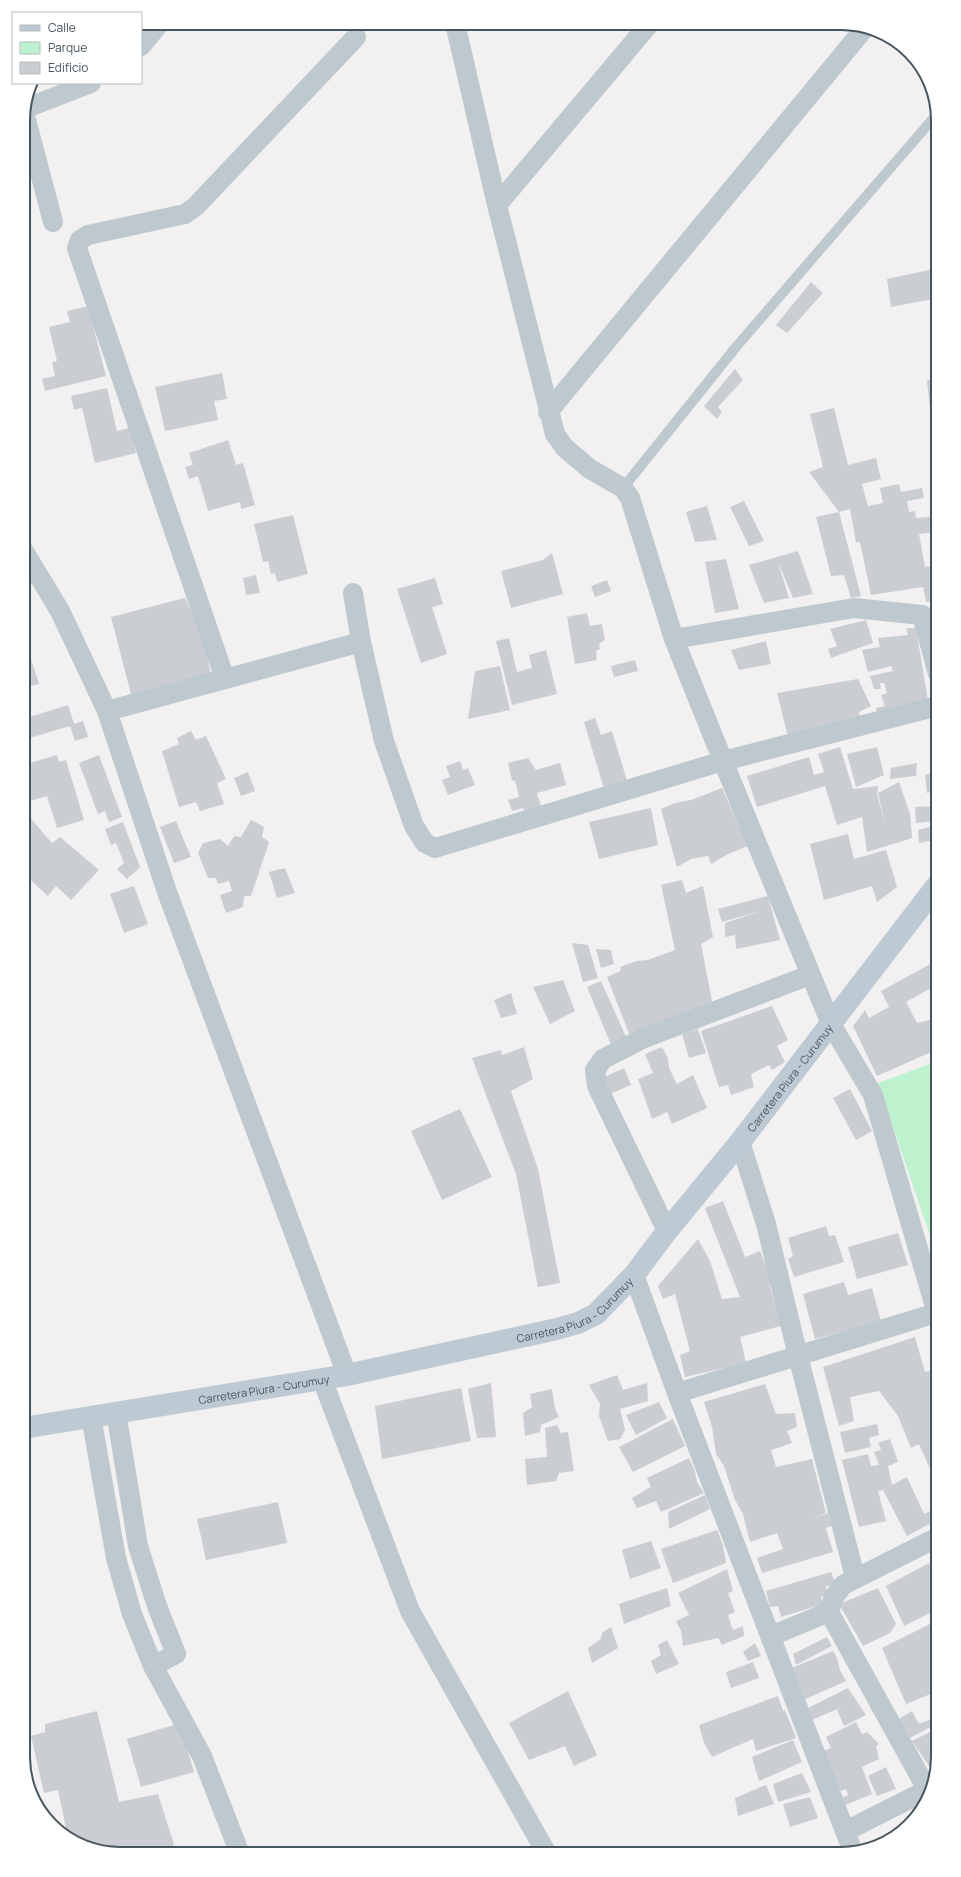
<svg xmlns="http://www.w3.org/2000/svg" width="961" height="1877" font-family="Manrope,sans-serif">
<style>
.green{fill:#bef1ce}
.building{fill:#caced3}
.lines{fill:none;stroke-linecap:round;stroke-linejoin:round}
.service{stroke:#bdc8cf;stroke-width:10}
.minor{stroke:#bdc8cf;stroke-width:20}
.secondary{stroke:#bdcad4;stroke-width:22}
.labels{text-anchor:middle;dominant-baseline:central;stroke-width:3;stroke-linejoin:round;paint-order:stroke}
.street-label{font-size:11px;fill:#47555e;stroke:#fff}
.rim{fill:none;stroke:#47555e;stroke-width:2}
</style>
<rect width="100%" height="100%" fill="#f2f0f0"/>
<path class="green" d="M 938,1061 L 938,1259 L 878,1083 Z"/>
<path class="building" d="M 938,268 L 938,298 L 891,307 L 887,279 Z
M 811,282 L 823,293 L 787,333 L 776,325 Z
M 88,306 L 106,376 L 45,391 L 42,379 L 55,376 L 52,362 L 57,361 L 49,327 L 70,322 L 67,311 Z
M 735,369 L 743,380 L 718,407 L 722,412 L 717,419 L 704,406 Z
M 222,373 L 227,399 L 214,401 L 218,420 L 165,431 L 155,387 Z
M 938,379 L 938,409 L 930,410 L 927,380 Z
M 107,388 L 117,431 L 130,428 L 136,453 L 95,463 L 82,408 L 74,410 L 71,396 Z
M 834,408 L 848,465 L 876,458 L 881,479 L 862,484 L 868,506 L 883,503 L 880,488 L 899,484 L 901,492 L 922,488 L 924,498 L 907,501 L 909,512 L 915,511 L 916,518 L 938,516 L 938,532 L 919,534 L 925,567 L 931,566 L 935,584 L 938,584 L 938,600 L 926,602 L 923,587 L 871,595 L 860,542 L 856,542 L 850,509 L 839,512 L 861,596 L 851,598 L 844,575 L 831,576 L 816,517 L 839,512 L 809,472 L 823,467 L 810,414 Z
M 228,440 L 236,465 L 243,463 L 255,505 L 241,509 L 240,502 L 208,511 L 198,476 L 189,479 L 185,467 L 193,465 L 189,453 Z
M 938,490 L 938,504 L 934,505 L 931,491 Z
M 744,501 L 764,541 L 749,546 L 730,507 Z
M 707,506 L 717,540 L 695,542 L 686,512 Z
M 293,515 L 308,574 L 277,582 L 275,573 L 271,574 L 268,561 L 263,562 L 254,524 Z
M 798,551 L 813,594 L 793,598 L 778,562 L 789,598 L 764,603 L 749,565 Z
M 552,553 L 563,594 L 511,608 L 501,571 L 543,560 Z
M 726,559 L 739,609 L 715,613 L 705,562 Z
M 256,575 L 260,593 L 246,595 L 243,578 Z
M 435,578 L 443,604 L 432,607 L 447,654 L 421,663 L 397,589 Z
M 607,580 L 611,591 L 595,597 L 591,586 Z
M 185,598 L 204,638 L 211,676 L 132,698 L 111,617 Z
M 587,613 L 590,626 L 602,624 L 605,640 L 599,644 L 600,649 L 596,651 L 597,660 L 575,664 L 567,617 Z
M 866,620 L 873,643 L 831,658 L 828,649 L 837,646 L 830,629 Z
M 906,628 L 916,628 L 928,701 L 877,716 L 876,708 L 885,706 L 881,695 L 887,693 L 884,683 L 880,683 L 881,689 L 874,689 L 870,676 L 893,671 L 891,666 L 868,672 L 862,650 L 880,647 L 878,638 L 908,635 Z
M 23,634 L 39,684 L 23,688 Z
M 509,638 L 517,672 L 532,668 L 529,655 L 546,650 L 557,694 L 512,705 L 496,641 Z
M 766,641 L 771,664 L 739,670 L 731,650 Z
M 635,660 L 638,671 L 614,677 L 611,666 Z
M 500,666 L 510,710 L 468,719 L 475,671 Z
M 858,679 L 871,706 L 859,712 L 860,719 L 788,737 L 777,693 Z
M 68,705 L 74,724 L 83,721 L 88,737 L 75,741 L 70,726 L 23,740 L 23,719 Z
M 595,718 L 601,735 L 612,731 L 628,784 L 605,792 L 584,722 Z
M 191,731 L 196,740 L 206,736 L 226,779 L 217,783 L 224,804 L 200,811 L 196,802 L 179,807 L 162,751 L 179,744 L 177,738 Z
M 840,747 L 853,789 L 878,786 L 877,794 L 885,824 L 878,793 L 899,782 L 910,814 L 912,838 L 867,852 L 862,817 L 837,825 L 825,786 L 757,807 L 747,776 L 809,757 L 814,775 L 824,772 L 818,754 Z
M 877,747 L 884,775 L 856,787 L 847,754 Z
M 57,755 L 59,762 L 66,760 L 84,820 L 57,828 L 47,796 L 27,802 L 32,820 L 52,843 L 60,837 L 99,870 L 71,900 L 56,886 L 48,896 L 23,873 L 23,765 Z
M 99,755 L 122,817 L 109,822 L 105,811 L 98,814 L 79,763 Z
M 528,758 L 536,770 L 560,763 L 566,785 L 537,793 L 541,806 L 524,812 L 523,808 L 512,811 L 508,800 L 519,797 L 515,781 L 512,780 L 508,763 Z
M 460,761 L 463,770 L 468,768 L 475,785 L 448,795 L 442,780 L 450,777 L 446,766 Z
M 917,763 L 916,776 L 890,779 L 891,768 Z
M 938,771 L 938,790 L 927,793 L 925,775 Z
M 248,772 L 255,791 L 241,796 L 234,778 Z
M 722,788 L 748,846 L 728,854 L 711,864 L 708,856 L 691,859 L 677,867 L 661,809 L 675,803 L 691,800 Z
M 938,806 L 938,821 L 916,823 L 915,807 Z
M 651,808 L 658,845 L 599,859 L 589,822 Z
M 251,820 L 264,827 L 262,837 L 269,842 L 251,896 L 244,896 L 243,907 L 226,913 L 220,895 L 232,891 L 229,881 L 218,884 L 216,878 L 208,878 L 198,853 L 203,843 L 220,839 L 228,846 L 234,836 L 241,837 Z
M 176,821 L 191,857 L 174,863 L 160,827 Z
M 123,822 L 140,867 L 127,879 L 117,869 L 124,863 L 116,843 L 111,845 L 105,829 Z
M 938,825 L 938,839 L 919,843 L 918,830 Z
M 848,834 L 854,859 L 886,850 L 897,887 L 877,902 L 872,886 L 824,900 L 810,844 Z
M 285,868 L 295,893 L 277,898 L 269,872 Z
M 682,880 L 686,893 L 703,886 L 713,937 L 701,944 L 713,1006 L 631,1039 L 607,977 L 621,971 L 620,967 L 637,961 L 648,960 L 675,950 L 661,885 Z
M 134,886 L 148,924 L 124,933 L 110,894 Z
M 768,896 L 780,940 L 736,949 L 735,935 L 725,937 L 725,923 L 761,911 L 722,922 L 718,909 Z
M 572,943 L 588,945 L 598,978 L 583,982 Z
M 596,949 L 611,950 L 614,964 L 601,968 Z
M 932,963 L 938,974 L 938,1000 L 935,1001 L 929,989 L 906,1002 L 917,1023 L 938,1018 L 938,1049 L 877,1076 L 853,1026 L 865,1010 L 869,1018 L 889,1007 L 881,991 Z
M 563,980 L 575,1011 L 550,1024 L 533,987 Z
M 601,981 L 627,1039 L 612,1047 L 587,987 Z
M 511,993 L 517,1014 L 501,1018 L 494,1000 Z
M 772,1006 L 788,1040 L 777,1046 L 785,1062 L 772,1070 L 769,1065 L 751,1074 L 754,1087 L 731,1095 L 728,1085 L 719,1087 L 701,1031 Z
M 698,1029 L 706,1053 L 689,1058 L 682,1034 Z
M 524,1047 L 533,1079 L 511,1091 L 538,1169 L 560,1283 L 538,1287 L 516,1174 L 472,1058 L 501,1050 L 502,1055 Z
M 662,1047 L 668,1058 L 669,1068 L 677,1084 L 693,1075 L 707,1108 L 672,1124 L 667,1112 L 652,1119 L 638,1079 L 653,1073 L 645,1054 Z
M 624,1068 L 631,1085 L 610,1094 L 602,1078 Z
M 850,1089 L 872,1131 L 856,1140 L 833,1098 Z
M 460,1109 L 492,1177 L 442,1200 L 411,1131 Z
M 723,1201 L 745,1257 L 760,1251 L 773,1283 L 770,1286 L 781,1326 L 740,1337 L 746,1363 L 685,1377 L 680,1355 L 690,1351 L 675,1294 L 663,1299 L 658,1286 L 698,1239 L 710,1261 L 722,1299 L 740,1297 L 705,1208 Z
M 826,1226 L 829,1236 L 835,1235 L 844,1262 L 794,1277 L 788,1259 L 793,1256 L 788,1238 Z
M 898,1233 L 908,1265 L 857,1279 L 848,1247 Z
M 844,1282 L 848,1295 L 872,1288 L 881,1321 L 815,1339 L 803,1294 Z
M 915,1337 L 925,1372 L 938,1369 L 938,1484 L 937,1485 L 919,1444 L 911,1448 L 898,1416 L 879,1391 L 850,1397 L 854,1421 L 839,1426 L 823,1367 Z
M 617,1375 L 623,1390 L 647,1383 L 648,1401 L 620,1409 L 625,1430 L 620,1439 L 608,1441 L 599,1416 L 600,1404 L 589,1385 Z
M 491,1383 L 496,1437 L 477,1438 L 468,1389 Z
M 765,1384 L 776,1414 L 795,1413 L 797,1427 L 787,1431 L 792,1443 L 771,1450 L 776,1467 L 812,1459 L 826,1513 L 811,1519 L 828,1513 L 832,1526 L 826,1528 L 833,1552 L 762,1573 L 757,1558 L 783,1549 L 777,1533 L 750,1542 L 743,1514 L 735,1500 L 724,1466 L 716,1454 L 712,1427 L 704,1402 Z
M 461,1388 L 471,1441 L 382,1459 L 375,1406 Z
M 552,1389 L 555,1408 L 559,1417 L 541,1425 L 540,1432 L 525,1436 L 523,1413 L 532,1407 L 530,1394 Z
M 659,1402 L 667,1418 L 636,1435 L 626,1415 Z
M 673,1419 L 685,1446 L 633,1472 L 619,1447 Z
M 877,1424 L 879,1435 L 869,1438 L 871,1447 L 845,1453 L 840,1432 Z
M 557,1425 L 561,1433 L 568,1432 L 574,1471 L 559,1473 L 556,1481 L 527,1485 L 525,1459 L 547,1457 L 545,1428 Z
M 890,1439 L 898,1462 L 888,1466 L 892,1485 L 907,1477 L 924,1514 L 938,1507 L 938,1528 L 932,1530 L 929,1524 L 907,1536 L 883,1490 L 878,1491 L 886,1521 L 859,1527 L 842,1460 L 868,1454 L 871,1466 L 879,1465 L 874,1452 L 881,1450 L 878,1443 Z
M 689,1458 L 695,1471 L 697,1482 L 704,1493 L 661,1512 L 656,1501 L 637,1508 L 632,1498 L 651,1487 L 647,1478 Z
M 705,1495 L 710,1509 L 669,1529 L 668,1512 Z
M 278,1502 L 287,1543 L 206,1560 L 197,1519 Z
M 717,1530 L 723,1545 L 726,1563 L 673,1583 L 661,1549 Z
M 651,1541 L 661,1568 L 630,1579 L 622,1550 Z
M 929,1563 L 938,1583 L 938,1609 L 904,1626 L 886,1586 Z
M 727,1569 L 733,1591 L 728,1593 L 735,1612 L 728,1615 L 733,1630 L 743,1626 L 744,1636 L 722,1645 L 718,1638 L 683,1646 L 681,1631 L 676,1621 L 689,1615 L 678,1593 Z
M 831,1572 L 835,1583 L 826,1587 L 828,1595 L 821,1597 L 823,1604 L 781,1617 L 778,1606 L 770,1607 L 766,1591 Z
M 667,1588 L 671,1606 L 624,1624 L 619,1604 Z
M 878,1588 L 896,1624 L 890,1633 L 863,1646 L 839,1604 Z
M 938,1620 L 938,1691 L 906,1704 L 882,1648 Z
M 611,1627 L 618,1648 L 592,1663 L 588,1648 L 601,1639 L 602,1633 Z
M 827,1637 L 832,1646 L 796,1665 L 793,1654 Z
M 667,1640 L 679,1664 L 656,1674 L 651,1661 L 661,1655 L 658,1645 Z
M 755,1643 L 761,1656 L 748,1661 L 743,1652 Z
M 833,1651 L 837,1658 L 840,1670 L 846,1681 L 801,1701 L 789,1669 Z
M 753,1662 L 759,1678 L 731,1688 L 726,1672 Z
M 848,1688 L 866,1715 L 844,1726 L 837,1710 L 842,1707 L 812,1720 L 806,1709 Z
M 568,1691 L 597,1755 L 574,1766 L 565,1746 L 529,1760 L 509,1723 Z
M 778,1696 L 783,1711 L 785,1710 L 796,1738 L 756,1751 L 753,1739 L 712,1757 L 704,1743 L 699,1725 Z
M 97,1711 L 119,1802 L 158,1794 L 173,1841 L 175,1854 L 114,1854 L 68,1838 L 58,1790 L 44,1793 L 31,1736 L 45,1732 L 45,1724 Z
M 912,1711 L 919,1724 L 937,1717 L 938,1723 L 910,1738 L 899,1719 Z
M 856,1722 L 862,1734 L 867,1732 L 879,1744 L 876,1746 L 879,1759 L 862,1767 L 872,1794 L 843,1806 L 840,1799 L 848,1795 L 846,1789 L 836,1793 L 819,1753 L 831,1748 L 826,1737 Z
M 180,1723 L 194,1772 L 141,1787 L 127,1739 Z
M 938,1728 L 938,1757 L 937,1762 L 929,1766 L 912,1741 Z
M 793,1740 L 802,1762 L 759,1781 L 752,1757 Z
M 886,1767 L 896,1789 L 877,1796 L 868,1776 Z
M 802,1773 L 811,1792 L 778,1802 L 773,1784 Z
M 766,1785 L 774,1804 L 738,1816 L 735,1798 Z
M 810,1797 L 818,1818 L 790,1827 L 783,1804 Z"/>
<g class="lines">
<path class="service" d="M 623,488 L 736,347 L 937,114"/>
<path class="minor" d="M 455,23 L 497,205 L 555,434 L 565,448 L 578,459 L 590,469 L 623,488 L 630,498 L 674,639 L 723,761 L 831,1024 L 873,1095 L 938,1317
M 141,46 L 160,23
M 24,109 L 91,83
M 24,112 L 53,222
M 497,205 L 650,23
M 548,412 L 864,29
M 23,550 L 60,611 L 107,711 L 167,892 L 347,1375
M 674,639 L 854,608 L 922,615 L 938,674
M 361,642 L 384,741 L 414,826 L 425,843 L 435,848 L 723,761 L 938,706
M 225,679 L 77,248 L 80,240 L 88,235 L 185,214 L 196,206 L 356,37
M 107,711 L 361,642 L 353,593
M 740,1142 L 766,1224 L 798,1356 L 855,1577
M 667,1231 L 597,1086 L 595,1070 L 603,1059 L 642,1039 L 810,975
M 634,1275 L 677,1393 L 853,1852
M 322,1379 L 410,1611 L 547,1854
M 677,1393 L 936,1313
M 116,1412 L 138,1546 L 157,1606 L 176,1654 L 153,1666
M 91,1416 L 116,1558 L 132,1614 L 153,1666 L 202,1756 L 240,1854
M 829,1612 L 928,1791
M 771,1636 L 829,1612 L 834,1597 L 843,1585 L 938,1537
M 846,1831 L 927,1790"/>
<path class="secondary" id="s1" d="M 23,1428 L 347,1375 L 557,1329 L 578,1323 L 596,1314 L 634,1275 L 667,1231 L 740,1142 L 938,884"/>
</g>
<g class="labels">
<g class="street-label">
<text stroke="none"><textPath href="#s1" startOffset="891">Carretera Piura - Curumuy</textPath></text>
<text stroke="none"><textPath href="#s1" startOffset="568">Carretera Piura - Curumuy</textPath></text>
<text stroke="none"><textPath href="#s1" startOffset="244">Carretera Piura - Curumuy</textPath></text>
</g>
</g>
<path d="M0 0H961V1877H0ZM120 30H841A90 90 0 0 1 931 120V1757A90 90 0 0 1 841 1847H120A90 90 0 0 1 30 1757V120A90 90 0 0 1 120 30Z" fill="#fff" fill-rule="evenodd"/>
<path class="rim" d="M120 30H841A90 90 0 0 1 931 120V1757A90 90 0 0 1 841 1847H120A90 90 0 0 1 30 1757V120A90 90 0 0 1 120 30Z"/>
<rect x="12" y="12" width="130" height="72" fill="#ffffff" stroke="#b5bbbf"/>
<rect x="20" y="25" width="20" height="6" fill="#bdcad4" stroke="#b5bbbf"/>
<text x="48" y="32" font-size="12" fill="#47555e">Calle</text>
<rect x="20" y="42" width="20" height="12" fill="#bef1ce" stroke="#b5bbbf"/>
<text x="48" y="52" font-size="12" fill="#47555e">Parque</text>
<rect x="20" y="62" width="20" height="12" fill="#caced3" stroke="#b5bbbf"/>
<text x="48" y="72" font-size="12" fill="#47555e">Edificio</text>
</svg>
